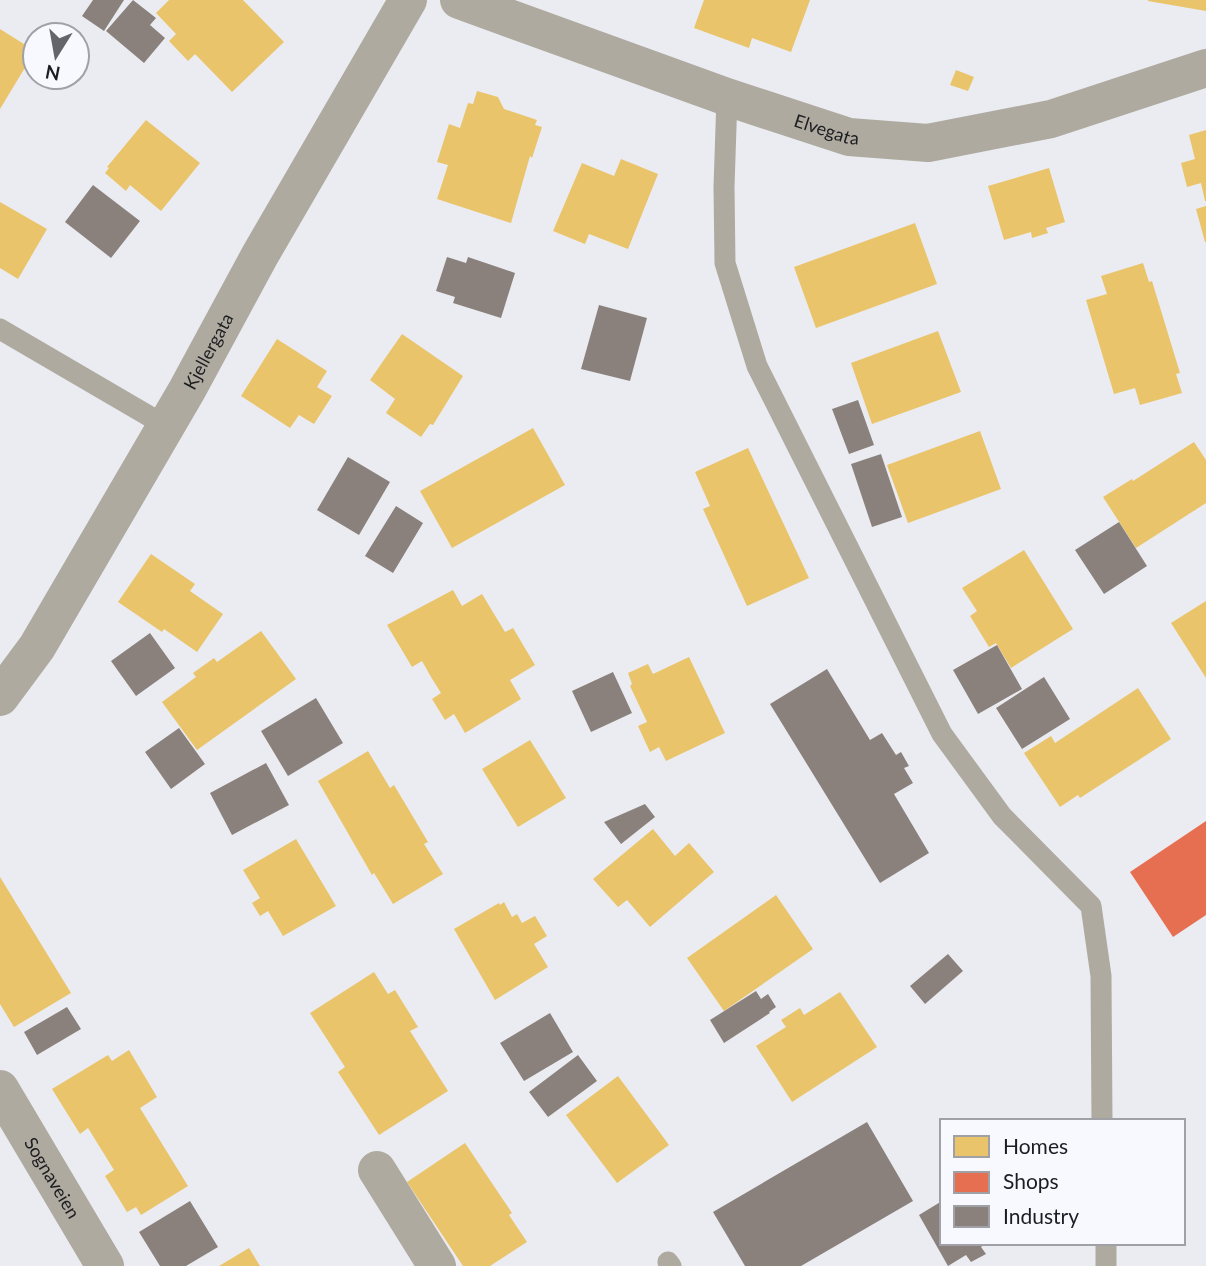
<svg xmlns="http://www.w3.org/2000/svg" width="1206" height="1266" font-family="Lato,sans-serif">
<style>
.homes{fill:#e9c46a}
.shops{fill:#e76f51}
.industry{fill:#8a817c}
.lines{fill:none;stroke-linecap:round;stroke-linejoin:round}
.service{stroke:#afaaa0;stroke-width:21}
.minor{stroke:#afaaa0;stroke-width:38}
.labels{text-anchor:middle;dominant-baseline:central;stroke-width:7;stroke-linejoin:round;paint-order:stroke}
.street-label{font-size:18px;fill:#1c1d20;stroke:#f7f9ff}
</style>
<rect width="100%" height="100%" fill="#ebecf1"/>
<path class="homes" d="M 169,0 L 243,0 L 284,42 L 232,92 L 195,54 L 188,61 L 169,41 L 176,34 L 156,13 Z
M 704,0 L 810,0 L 791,52 L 752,38 L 749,48 L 694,28 Z
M 1148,0 L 1206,0 L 1206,11 L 1148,1 Z
M 0,29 L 35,51 L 0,109 Z
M 956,70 L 974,77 L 968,91 L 950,85 Z
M 477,91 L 498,97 L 504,109 L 537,120 L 535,125 L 542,127 L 532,158 L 530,156 L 511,223 L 437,199 L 448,165 L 437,162 L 449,124 L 460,128 L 468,103 L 473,104 Z
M 146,120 L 200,163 L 161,211 L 130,185 L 126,191 L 105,173 L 109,168 L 107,167 Z
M 1206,130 L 1206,201 L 1205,201 L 1201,183 L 1187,187 L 1181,163 L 1195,159 L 1189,135 Z
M 621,159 L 658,174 L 628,249 L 589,234 L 585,244 L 553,231 L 582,163 L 614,176 Z
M 1049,168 L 1065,222 L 1046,228 L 1048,233 L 1032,238 L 1031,232 L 1004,240 L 988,186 Z
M 0,202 L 47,229 L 18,279 L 0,268 Z
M 1206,206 L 1206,242 L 1205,242 L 1196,209 Z
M 915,223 L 937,284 L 816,328 L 794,267 Z
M 1143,263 L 1149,282 L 1152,281 L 1180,373 L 1176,374 L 1182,393 L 1140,405 L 1135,388 L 1114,394 L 1086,300 L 1107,294 L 1101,276 Z
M 938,331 L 961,392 L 872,424 L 851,363 Z
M 402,334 L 463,376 L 433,425 L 430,424 L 421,437 L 386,413 L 395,399 L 370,380 Z
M 277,339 L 327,371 L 317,387 L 332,396 L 314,424 L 299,415 L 290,428 L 241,396 Z
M 533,428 L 565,485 L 452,548 L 420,491 Z
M 980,431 L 1001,489 L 908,523 L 887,465 Z
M 1194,442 L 1206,460 L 1206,503 L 1136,548 L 1103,497 L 1132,479 L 1133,481 Z
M 748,448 L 809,578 L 747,606 L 703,509 L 710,506 L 695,472 Z
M 1024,550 L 1073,629 L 1011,668 L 996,643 L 989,647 L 970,616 L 977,611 L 962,588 Z
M 151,554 L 195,584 L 190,591 L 223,614 L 197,652 L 164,629 L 162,632 L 118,602 Z
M 453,590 L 462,606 L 482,594 L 505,632 L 513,628 L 535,665 L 510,680 L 521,699 L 465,733 L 454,714 L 445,720 L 432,699 L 441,693 L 431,677 L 422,661 L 412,667 L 387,625 Z
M 1206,601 L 1206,678 L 1171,623 Z
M 261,631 L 296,679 L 197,750 L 162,702 L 196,677 L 193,673 L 214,658 L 217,662 Z
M 689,657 L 725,733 L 666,761 L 659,747 L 650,752 L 638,726 L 647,722 L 630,686 L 632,684 L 628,673 L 648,664 L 653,674 Z
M 1138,688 L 1171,739 L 1080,798 L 1078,795 L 1060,807 L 1024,753 L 1051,736 L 1055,743 Z
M 530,740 L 566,798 L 518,827 L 482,769 Z
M 368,751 L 390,788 L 394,785 L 428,842 L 424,844 L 443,874 L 393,904 L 374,873 L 372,875 L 318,781 Z
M 653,829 L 675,856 L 689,843 L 714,872 L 650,927 L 627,900 L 618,907 L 593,879 Z
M 296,839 L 336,906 L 283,936 L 268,911 L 260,916 L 252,903 L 260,898 L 243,870 Z
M 0,877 L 71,993 L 14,1027 L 0,1004 Z
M 776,895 L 813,949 L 724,1011 L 687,958 Z
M 504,902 L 512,917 L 517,914 L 522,923 L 535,916 L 547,936 L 534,944 L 548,967 L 495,1000 L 454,929 L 499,903 L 500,905 Z
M 374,972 L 388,994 L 395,990 L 418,1027 L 410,1031 L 448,1091 L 379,1135 L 338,1072 L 345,1067 L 310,1013 Z
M 840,992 L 877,1047 L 792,1102 L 756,1046 L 786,1027 L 781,1020 L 800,1008 L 804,1015 Z
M 129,1050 L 157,1097 L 140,1108 L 188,1186 L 141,1215 L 136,1207 L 127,1212 L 105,1176 L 114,1170 L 88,1128 L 80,1134 L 52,1089 L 108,1055 L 112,1061 Z
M 618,1076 L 669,1145 L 617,1183 L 566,1115 Z
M 465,1143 L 512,1213 L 509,1215 L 527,1242 L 490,1266 L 463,1266 L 407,1182 Z
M 249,1248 L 260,1266 L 219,1266 Z"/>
<path class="shops" d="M 1206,821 L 1206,915 L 1173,937 L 1130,872 Z"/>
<path class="industry" d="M 93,0 L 124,0 L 104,31 L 82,16 Z
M 133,0 L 156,18 L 150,25 L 165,38 L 144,63 L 106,31 Z
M 93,185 L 140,221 L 111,258 L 65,222 Z
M 447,257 L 466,263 L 468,257 L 515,273 L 501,318 L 453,303 L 455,297 L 436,291 Z
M 599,305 L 647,318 L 630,381 L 581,369 Z
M 858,400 L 874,445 L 849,454 L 832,409 Z
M 881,454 L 902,517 L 872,527 L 851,464 Z
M 348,457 L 390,482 L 359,535 L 317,510 Z
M 396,506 L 423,523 L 393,573 L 365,556 Z
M 1119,522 L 1147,566 L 1104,594 L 1075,550 Z
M 150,633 L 175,668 L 136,696 L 111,661 Z
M 997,645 L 1022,689 L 978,714 L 953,670 Z
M 827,669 L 870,740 L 882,733 L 896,755 L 901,752 L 909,766 L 904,768 L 913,783 L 894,794 L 929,853 L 880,883 L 770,704 Z
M 613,672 L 632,713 L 591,732 L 572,691 Z
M 1044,677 L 1070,719 L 1022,749 L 996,708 Z
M 316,698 L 343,743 L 288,776 L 261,731 Z
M 179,728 L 205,764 L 171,789 L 145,752 Z
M 266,763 L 289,805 L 232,835 L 210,793 Z
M 645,804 L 655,817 L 621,844 L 604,822 Z
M 948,954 L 963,971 L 925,1004 L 910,986 Z
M 756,991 L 761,999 L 768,994 L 776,1007 L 769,1012 L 770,1013 L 724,1043 L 710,1020 Z
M 67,1007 L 81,1029 L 37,1055 L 24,1032 Z
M 550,1013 L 573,1052 L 524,1081 L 500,1043 Z
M 578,1055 L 597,1081 L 548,1117 L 529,1092 Z
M 867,1122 L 913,1201 L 801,1266 L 745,1266 L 713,1212 Z
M 190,1201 L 218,1247 L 186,1266 L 160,1266 L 139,1232 Z
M 942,1201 L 942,1243 L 987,1243 L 981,1247 L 986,1254 L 971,1262 L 966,1255 L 948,1266 L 919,1215 Z"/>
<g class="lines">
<path class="service" d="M 727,97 L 724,187 L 725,263 L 757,366 L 942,734 L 1002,816 L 1091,906 L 1101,976 L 1102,1121
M 0,329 L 166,426
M 1106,1243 L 1106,1266
M 668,1262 L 671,1266"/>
<g class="minor">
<path id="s1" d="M 459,0 L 727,97 L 849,137 L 928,143 L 1051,119 L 1206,68"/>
<path id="s2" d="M 0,697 L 37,647 L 187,390 L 260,255 L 408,0"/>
<path id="s3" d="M 0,1089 L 105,1266"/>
<path d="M 377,1170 L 437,1266"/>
</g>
</g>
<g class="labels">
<g class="street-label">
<text stroke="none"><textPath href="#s1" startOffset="390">Elvegata</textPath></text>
<text stroke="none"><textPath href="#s2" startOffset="404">Kjellergata</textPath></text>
<text stroke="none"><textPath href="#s3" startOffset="103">Sognaveien</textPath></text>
</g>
</g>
<rect x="940" y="1119" width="245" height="126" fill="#f7f9ff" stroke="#9fa1a6" stroke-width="2"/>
<rect x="954" y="1136" width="35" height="21" fill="#e9c46a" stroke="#9fa1a6" stroke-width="2"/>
<text x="1003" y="1154" font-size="21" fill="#1c1d20">Homes</text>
<rect x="954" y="1172" width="35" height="21" fill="#e76f51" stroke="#9fa1a6" stroke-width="2"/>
<text x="1003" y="1189" font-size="21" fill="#1c1d20">Shops</text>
<rect x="954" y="1206" width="35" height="21" fill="#8a817c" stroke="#9fa1a6" stroke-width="2"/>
<text x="1003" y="1224" font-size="21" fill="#1c1d20">Industry</text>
<g transform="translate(56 56) rotate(191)"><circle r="33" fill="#f7f9ff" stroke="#9fa1a6" stroke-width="2"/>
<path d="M0-5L12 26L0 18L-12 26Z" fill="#646569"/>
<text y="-10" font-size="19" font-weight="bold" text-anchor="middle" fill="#1c1d20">N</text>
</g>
</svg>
